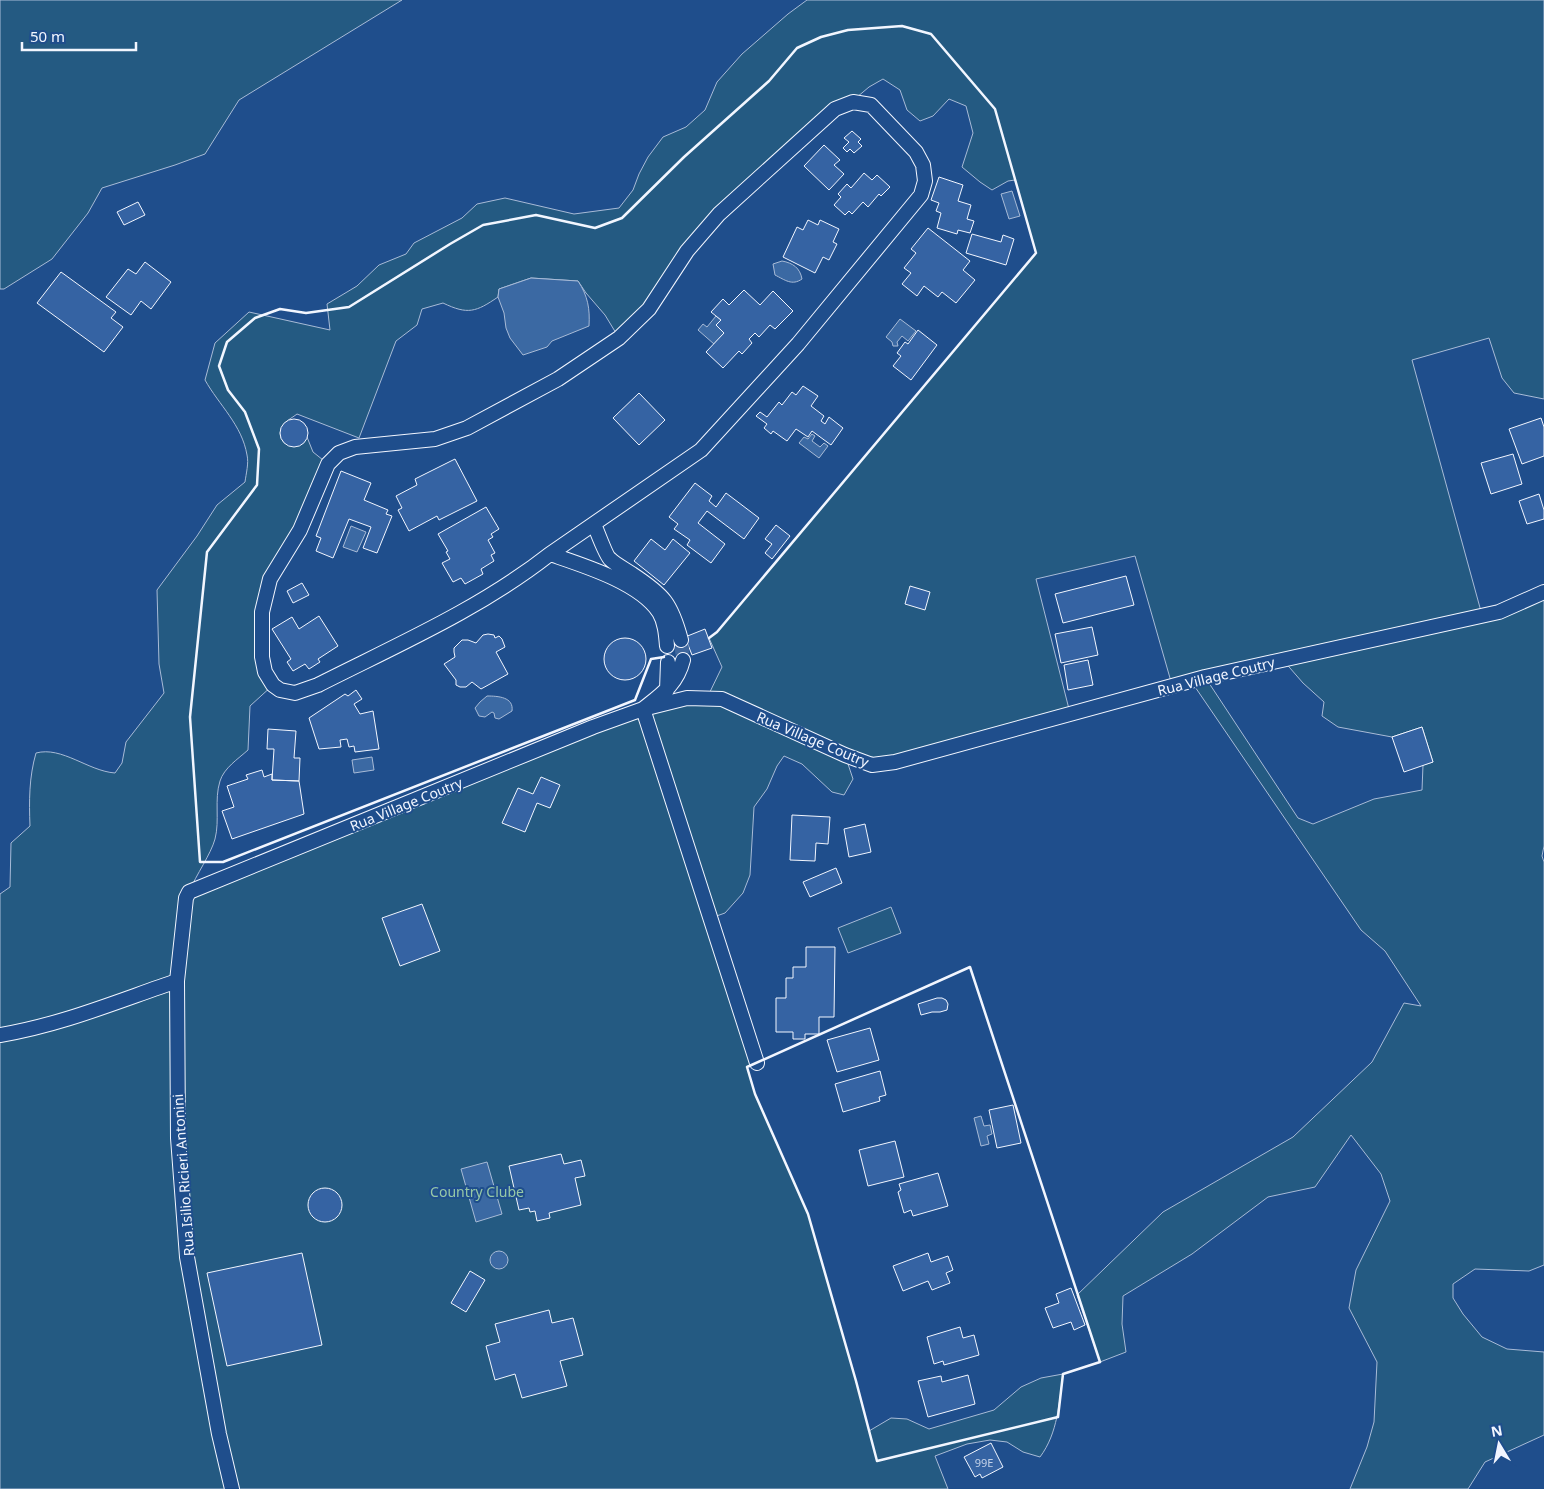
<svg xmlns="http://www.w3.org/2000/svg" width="1544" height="1489" font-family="'Noto Sans',sans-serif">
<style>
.green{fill:#245a82;stroke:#a8bbd7;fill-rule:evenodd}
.water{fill:#3b69a3;stroke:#a8bbd7}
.building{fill:#3563a3;stroke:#f2f6ff}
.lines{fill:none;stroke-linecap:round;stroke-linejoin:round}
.street-tunnel{stroke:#3f679d;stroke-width:14;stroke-dasharray:14 7;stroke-linecap:butt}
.street-casing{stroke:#f2f6ff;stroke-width:16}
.street{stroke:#1f4e8c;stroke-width:14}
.wall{stroke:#f2f6ff;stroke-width:2.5}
.labels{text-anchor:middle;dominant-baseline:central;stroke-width:4;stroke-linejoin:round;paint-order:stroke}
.number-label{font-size:11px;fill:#c3d1e8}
.street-label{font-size:14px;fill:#f2f6ff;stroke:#1f4e8c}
.park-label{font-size:14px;fill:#97c8a6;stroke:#1f4e8c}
</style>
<rect width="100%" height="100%" fill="#1f4e8c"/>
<path class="green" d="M 0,0 L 402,0 L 239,100 L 205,154 L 175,165 L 102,188 L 88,213 L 52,259 L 4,289 L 0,289 Z
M 807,0 L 1544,0 L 1544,399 L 1514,393 L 1502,378 L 1489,338 L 1412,360 L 1482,615 L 1544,592 L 1544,846 L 1542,856 L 1544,862 L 1544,1265 L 1529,1271 L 1475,1269 L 1453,1284 L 1453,1298 L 1463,1314 L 1482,1337 L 1507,1349 L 1544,1352 L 1544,1435 L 1485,1462 L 1468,1489 L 1350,1489 L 1367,1447 L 1374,1422 L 1377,1362 L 1349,1308 L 1356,1270 L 1390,1201 L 1381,1174 L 1351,1135 L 1315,1187 L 1268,1197 L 1192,1254 L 1123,1296 L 1122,1324 L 1126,1352 L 1100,1362 L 1077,1295 L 1163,1212 L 1293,1137 L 1372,1062 L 1404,1003 L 1421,1006 L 1385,951 L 1361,930 L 1191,681 L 1172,685 L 1135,556 L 1036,579 L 1070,713 L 895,762 L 845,755 L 853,779 L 844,795 L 832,792 L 802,764 L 784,756 L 777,766 L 767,789 L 754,807 L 750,875 L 743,893 L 725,913 L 711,918 L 757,1063 L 747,1067 L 755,1094 L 808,1214 L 856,1381 L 869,1431 L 891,1418 L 907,1419 L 929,1429 L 994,1410 L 1021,1387 L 1041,1378 L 1063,1374 C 1059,1403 1058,1433 1040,1457 L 1023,1452 L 1007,1442 L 990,1440 L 967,1444 L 935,1456 L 948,1489 L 0,1489 L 0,894 L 10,887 L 11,843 L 30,826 C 29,801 29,777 36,753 C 62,746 88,771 115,773 L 122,763 L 126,742 L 164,693 L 159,664 L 157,590 L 197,536 L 217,505 L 245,482 C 246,474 249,463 247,455 C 242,425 219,405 205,380 L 215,343 L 249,312 L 330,330 L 327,304 L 357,286 L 379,265 L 406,254 L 414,243 L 462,218 L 477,204 L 505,198 L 574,214 L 619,208 L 633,190 L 639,174 L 648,157 L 663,137 L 686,127 L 705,110 L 717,82 L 742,54 L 788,14 ZM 883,79 L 900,90 L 907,110 L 920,121 L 933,116 L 949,99 L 966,106 L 973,133 L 962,167 L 980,182 L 992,190 L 1008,181 L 1015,180 L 1036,253 L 717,632 L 709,638 L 722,667 L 707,698 L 593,727 L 189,892 C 196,875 211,854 215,839 C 220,820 214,800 220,781 C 224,768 238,759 248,750 L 250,706 L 273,685 L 262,612 L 328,464 L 313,452 L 307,437 C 295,455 274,442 282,427 C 285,421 292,418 297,414 L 359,438 L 396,341 L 417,325 L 422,309 L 443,303 C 468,315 476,312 498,297 L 499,289 L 531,278 L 578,281 L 586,293 L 605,315 L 619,338 L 718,214 L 869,87 ZM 1283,660 L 1303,683 L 1324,702 L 1322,716 L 1338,727 L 1392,737 L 1422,727 L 1433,762 L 1423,765 L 1422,790 L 1374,799 L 1313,824 L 1298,818 L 1205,677 Z
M 891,907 L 901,933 L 848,953 L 838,928 Z"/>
<path class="water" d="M 1012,191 L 1020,216 L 1009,219 L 1001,194 Z
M 782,261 C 793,263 800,268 802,279 C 792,286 785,280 775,275 L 773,264 Z
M 531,278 L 578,281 C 588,296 590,309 589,326 L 552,341 L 547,347 L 523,355 L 510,338 L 506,328 L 504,313 L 498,297 L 499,289 Z
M 716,316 L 721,320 L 716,325 L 724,333 L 714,344 L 698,330 L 703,324 L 707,327 Z
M 900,319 L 916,331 L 908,341 L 902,336 L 897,342 L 898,346 L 893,346 L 892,342 L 886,337 Z
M 812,434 L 815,436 L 812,441 L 820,447 L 824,443 L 828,446 L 819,458 L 799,443 L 804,437 L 808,439 Z
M 351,526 L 366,532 L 357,552 L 343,547 Z
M 487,696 C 498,696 514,697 512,711 L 499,719 L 495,718 L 494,713 L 492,712 L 485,717 L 479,716 L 475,708 L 480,702 Z
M 372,757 L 374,770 L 354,773 L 352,760 Z
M 981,1116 L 984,1126 L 990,1125 L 992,1134 L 987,1136 L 989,1144 L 981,1146 L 974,1118 Z
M 487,1162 L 502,1214 L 476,1222 L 461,1169 Z
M490 1260a9 9 0 1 1 18 0a9 9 0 1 1-18 0Z"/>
<path class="building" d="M 852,131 L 861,139 L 858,142 L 862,146 L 854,153 L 850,149 L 847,152 L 843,148 L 849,142 L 844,138 Z
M 824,145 L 840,160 L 834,165 L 844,174 L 829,190 L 804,166 Z
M 864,173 L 872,180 L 877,175 L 890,187 L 881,196 L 879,194 L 868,207 L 863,202 L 852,214 L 849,211 L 845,215 L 834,205 L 841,197 L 838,194 L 847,184 L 851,188 Z
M 939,177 L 963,185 L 958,201 L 971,205 L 967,219 L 974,221 L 970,233 L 958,230 L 957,234 L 937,228 L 941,213 L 936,211 L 939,203 L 931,200 Z
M 138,202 L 145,215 L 124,225 L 117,212 Z
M 808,220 L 818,225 L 820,220 L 839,229 L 833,242 L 837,244 L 829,260 L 823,257 L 815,273 L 783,257 L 797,227 L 803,230 Z
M 928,228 L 970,261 L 963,270 L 975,280 L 956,303 L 942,292 L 938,297 L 924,286 L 917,296 L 902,284 L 911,273 L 904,268 L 916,253 L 911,249 Z
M 972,234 L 1001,242 L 1003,235 L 1014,239 L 1006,265 L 966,253 Z
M 145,262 L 171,282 L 151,309 L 141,301 L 131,315 L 106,297 L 128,269 L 136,274 Z
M 61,272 L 116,312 L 111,318 L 123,327 L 104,352 L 37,303 Z
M 744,290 L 760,305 L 773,291 L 793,311 L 775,329 L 770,325 L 759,337 L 755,333 L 749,339 L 752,343 L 742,354 L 739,351 L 723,368 L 706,352 L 724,333 L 716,325 L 721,320 L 711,312 L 723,299 L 729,305 Z
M 918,330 L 937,345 L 911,380 L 893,366 L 901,356 L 897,353 L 905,342 L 908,344 Z
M 803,386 L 818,396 L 811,406 L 824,416 L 821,421 L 825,424 L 829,417 L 843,428 L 831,445 L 812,431 L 808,437 L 796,429 L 787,441 L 773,431 L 771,434 L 764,428 L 767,424 L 756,416 L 760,412 L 767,417 L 779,402 L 782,405 L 792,392 L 796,395 Z
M 639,393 L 665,420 L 639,445 L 613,418 Z
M 1541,418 L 1544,427 L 1544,456 L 1522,464 L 1509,429 Z
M280 433a14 14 0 1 1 28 0a14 14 0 1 1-28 0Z
M 1513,454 L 1522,484 L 1491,494 L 1481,463 Z
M 455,459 L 477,501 L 439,520 L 437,516 L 409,531 L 398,510 L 402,508 L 396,496 L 417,485 L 415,479 Z
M 341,471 L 371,483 L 364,500 L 388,510 L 386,514 L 392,516 L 377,553 L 363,548 L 371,527 L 349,519 L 333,558 L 316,551 L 321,538 L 316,536 Z
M 695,483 L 712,496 L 709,501 L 716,507 L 726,493 L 759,518 L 744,539 L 707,511 L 698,523 L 725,544 L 711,563 L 687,545 L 690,540 L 674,529 L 678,524 L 669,517 Z
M 1539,494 L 1544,510 L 1544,519 L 1527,524 L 1519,501 Z
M 486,507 L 499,529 L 491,534 L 493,537 L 488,540 L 495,553 L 491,555 L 494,561 L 481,569 L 483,574 L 465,584 L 461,578 L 453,582 L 442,563 L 450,559 L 446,552 L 448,551 L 438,534 Z
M 776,525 L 790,536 L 772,559 L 765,553 L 772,544 L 765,539 Z
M 651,539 L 665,550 L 673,539 L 690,553 L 664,585 L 634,561 Z
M 1126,576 L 1134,605 L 1063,623 L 1055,594 Z
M 302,583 L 309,595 L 293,603 L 287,591 Z
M 910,586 L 930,592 L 925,610 L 905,604 Z
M 319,616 L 338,646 L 318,659 L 320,662 L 309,669 L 305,664 L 293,671 L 287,662 L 291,659 L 272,629 L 292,617 L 299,629 Z
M 1092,627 L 1098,655 L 1061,663 L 1055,634 Z
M 705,629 L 712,648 L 692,655 L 685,637 Z
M 488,634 L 494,635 L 495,638 L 499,636 L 502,639 L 505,647 L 496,652 L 508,674 L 481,689 L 472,682 L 466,687 L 460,687 L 456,685 L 456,680 L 444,664 L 455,657 L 454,652 L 454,648 L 462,640 L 468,640 L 476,643 L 483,635 Z
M604 659a21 21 0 1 1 42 0a21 21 0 1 1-42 0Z
M 1088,660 L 1093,685 L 1068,690 L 1064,665 Z
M 356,690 L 362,699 L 354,704 L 360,714 L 373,711 L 379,749 L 355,752 L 354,746 L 349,747 L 347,739 L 340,740 L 341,747 L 319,749 L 309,718 L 345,694 L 348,696 Z
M 1422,727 L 1433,762 L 1404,772 L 1392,737 Z
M 268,729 L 296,731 L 294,758 L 300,758 L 299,781 L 272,780 L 274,749 L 267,749 Z
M 262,770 L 264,777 L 272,774 L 272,780 L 299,781 L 304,814 L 232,839 L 222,811 L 234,807 L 227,786 L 248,779 L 246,775 Z
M 541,777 L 560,785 L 550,808 L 537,803 L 525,832 L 502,823 L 518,788 L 533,794 Z
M 792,815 L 830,817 L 828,844 L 816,843 L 815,861 L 790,860 Z
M 865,824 L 871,852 L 849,857 L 844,829 Z
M 836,868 L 842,883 L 810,897 L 803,882 Z
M 422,904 L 440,951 L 400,966 L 382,918 Z
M 806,947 L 835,947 L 834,1017 L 819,1017 L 819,1034 L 805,1034 L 805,1039 L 793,1039 L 793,1032 L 776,1032 L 776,998 L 786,998 L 786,978 L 793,978 L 793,967 L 806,967 Z
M 937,998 L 942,998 L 946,1000 L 948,1004 L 947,1010 L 940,1012 L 932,1012 L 921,1015 L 918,1004 Z
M 870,1028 L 879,1060 L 837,1072 L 827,1040 Z
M 880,1071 L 886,1095 L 879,1097 L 880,1101 L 843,1112 L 835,1084 Z
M 1013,1105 L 1021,1143 L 997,1148 L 989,1110 Z
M 895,1141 L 904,1177 L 868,1186 L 859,1150 Z
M 561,1154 L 564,1164 L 581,1160 L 585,1176 L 575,1178 L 581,1205 L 549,1213 L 550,1218 L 537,1221 L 535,1211 L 530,1212 L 529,1208 L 519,1210 L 509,1166 Z
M 938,1173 L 948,1206 L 913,1216 L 911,1210 L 904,1213 L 898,1192 L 901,1190 L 899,1184 Z
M308 1205a17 17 0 1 1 34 0a17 17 0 1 1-34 0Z
M 302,1253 L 322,1345 L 227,1366 L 207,1273 Z
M 928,1253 L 931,1262 L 948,1256 L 953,1270 L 946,1273 L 950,1283 L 932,1290 L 928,1281 L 903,1291 L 893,1266 Z
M 470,1271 L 485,1280 L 466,1312 L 451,1303 Z
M 1071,1288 L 1085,1325 L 1074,1330 L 1071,1322 L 1053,1328 L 1045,1308 L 1059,1303 L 1056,1294 Z
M 549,1310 L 552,1323 L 573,1318 L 583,1355 L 560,1361 L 567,1386 L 522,1398 L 515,1374 L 495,1380 L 486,1346 L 500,1342 L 495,1324 Z
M 960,1327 L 963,1338 L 974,1335 L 979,1355 L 944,1365 L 943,1361 L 934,1364 L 927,1337 Z
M 968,1375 L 975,1404 L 928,1417 L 918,1381 L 941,1376 L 942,1382 Z
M 991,1443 L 1003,1467 L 982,1478 L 980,1474 L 975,1477 L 964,1457 Z"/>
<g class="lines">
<path class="street-tunnel" d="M 681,640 L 683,660"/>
<defs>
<path id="street" d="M 853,102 L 871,105 L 916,152 L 923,165 L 925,181 L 921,195 L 798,344 L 701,450 L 550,554 C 480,609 397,645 318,685 L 295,693 L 280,690 L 273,685 L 265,672 L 262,657 L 262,612 L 270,579 L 300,530 L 328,464 L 339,453 L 355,447 L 435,439 L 467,428 L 558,379 L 619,338 L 649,309 L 687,251 L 719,214 L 835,109 Z
M 594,524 C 597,531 606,556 610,559 C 616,565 625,569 632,574 C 664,595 671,603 681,640
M 550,554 C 582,565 639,582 659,612 C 665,622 666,634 667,646
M 683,660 C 677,684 662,694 643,709 L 757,1063
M 667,690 L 668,662
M 0,1035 C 61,1025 118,1001 177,981
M 232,1489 L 219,1434 L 187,1257 L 178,1138 L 177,981 L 186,898 L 189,892 L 593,727 L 643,709 L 687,698 L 722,699 L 845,755 L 872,765 L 895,762 L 1205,677 L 1499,612 L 1544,592"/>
</defs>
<use href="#street" class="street-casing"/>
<use href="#street" class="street"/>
<path class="wall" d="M 664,657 L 651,659 L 635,700 L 223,862 L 200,862 L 190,717 L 207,552 L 257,485 L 259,449 L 245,412 L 228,390 L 219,366 L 227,342 L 255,318 L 280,309 L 306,313 L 349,307 L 450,244 L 483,225 L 536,215 L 595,228 L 622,218 L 684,157 L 769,81 L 797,48 L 821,37 L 848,30 L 902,26 L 931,34 L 995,109 L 1036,253 L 717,632 L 709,638
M 970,967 L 1100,1362 L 1063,1374 L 1058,1417 L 877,1461 L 856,1381 L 808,1214 L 755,1094 L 747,1067 Z"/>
</g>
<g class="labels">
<g class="number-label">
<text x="984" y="1462">99E</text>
</g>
<g class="street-label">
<text transform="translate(1216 676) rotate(-14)">Rua Village Coutry</text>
<text transform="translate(813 739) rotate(23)">Rua Village Coutry</text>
<text transform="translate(406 804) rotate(-22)">Rua Village Coutry</text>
<text transform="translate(183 1175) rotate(-94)">Rua Isilio Ricieri Antonini</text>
</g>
<g class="park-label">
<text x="477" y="1191">Country Clube</text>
</g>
</g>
<g transform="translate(1499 1444) rotate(350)" stroke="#1f4e8c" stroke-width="4" paint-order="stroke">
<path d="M0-4L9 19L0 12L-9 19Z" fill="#f2f6ff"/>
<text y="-8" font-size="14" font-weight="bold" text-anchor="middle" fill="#f2f6ff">N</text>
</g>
<path d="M22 42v8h114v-8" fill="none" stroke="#f2f6ff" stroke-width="2.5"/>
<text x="30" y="42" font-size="15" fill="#f2f6ff" stroke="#1f4e8c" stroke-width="4" paint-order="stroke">50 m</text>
</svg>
